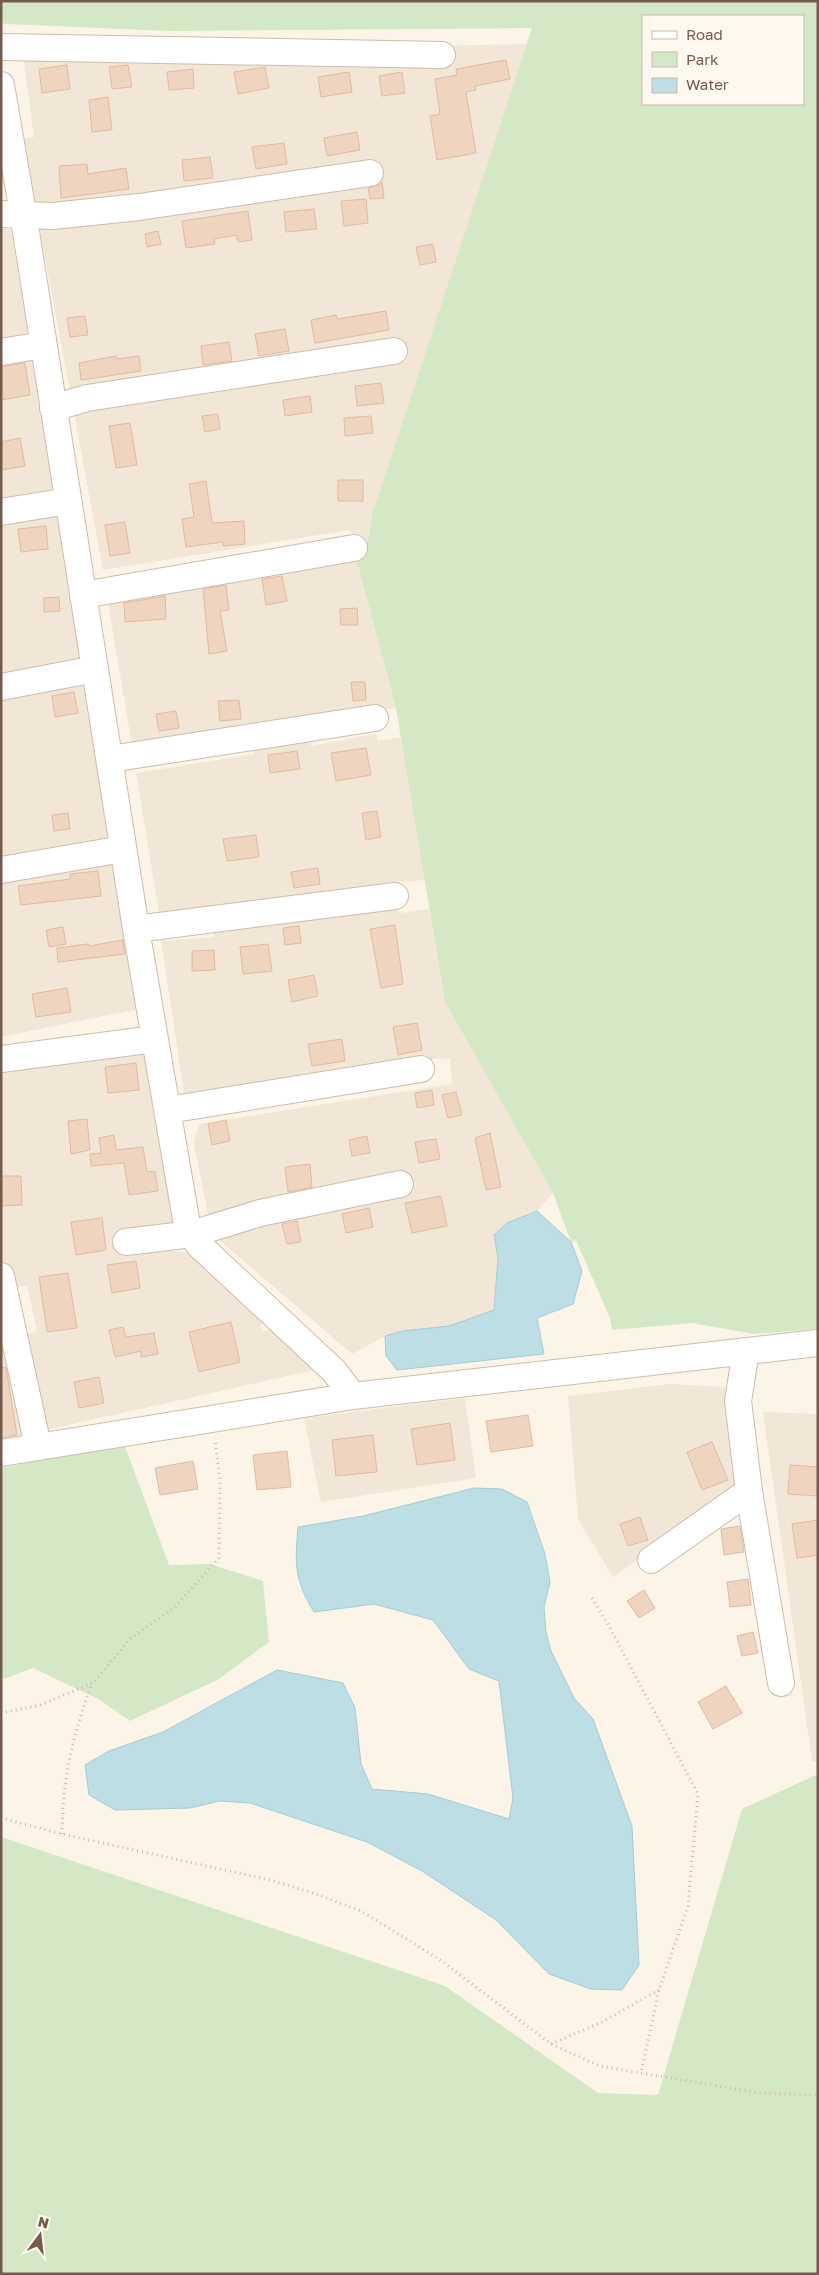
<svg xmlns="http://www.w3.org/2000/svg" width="819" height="2275" font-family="'Golos Text',sans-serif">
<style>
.residential{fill:#f2e6d6}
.green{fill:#d4e8c6;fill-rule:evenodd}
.water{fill:#bddee4;stroke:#a3cdd5}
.building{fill:#efd4c0;stroke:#e1baa2}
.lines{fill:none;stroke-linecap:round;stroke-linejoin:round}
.minor-casing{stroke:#cdbcae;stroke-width:28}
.path{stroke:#d4b7a3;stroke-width:3;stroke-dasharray:1 4;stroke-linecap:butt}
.minor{stroke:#fff;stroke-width:26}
</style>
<rect width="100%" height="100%" fill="#fbf4e7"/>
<path class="residential" d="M 527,44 L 372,515 L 368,540 L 356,541 L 350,530 L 103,570 L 23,139 L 34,137 L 23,55 Z
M 1,229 L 11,229 L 111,838 L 1,858 Z
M 355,555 L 396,708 L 132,745 L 107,597 Z
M 309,734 L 311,746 L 376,734 L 378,741 L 401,737 L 425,880 L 395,882 L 159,913 L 136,773 L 254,754 L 253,742 Z
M 114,860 L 138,1009 L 1,1037 L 1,879 Z
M 393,906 L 400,913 L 429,909 L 445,1002 L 553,1193 L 537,1211 L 508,1223 L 494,1235 L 498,1258 L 494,1310 L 449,1326 L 402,1331 L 385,1336 L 352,1354 L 212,1234 L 194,1143 L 199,1124 L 452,1084 L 450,1058 L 423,1060 L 185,1099 L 161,941 L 214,937 L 214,925 Z
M 143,1049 L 175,1229 L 113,1234 L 117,1254 L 160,1250 L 190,1252 L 260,1314 L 262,1331 L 277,1329 L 318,1369 L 42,1431 L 20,1338 L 37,1330 L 27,1285 L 8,1288 L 1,1253 L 1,1068 Z
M 1,1312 L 28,1432 L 24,1443 L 1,1446 Z
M 670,1384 L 727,1387 L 740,1483 L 735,1493 L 613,1577 L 578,1519 L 568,1396 Z
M 465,1398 L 476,1478 L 321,1502 L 304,1418 Z
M 763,1412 L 818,1414 L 818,1761 L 812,1761 Z"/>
<path class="green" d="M 1,1 L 818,1 L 818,1329 L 754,1334 L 692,1323 L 612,1330 L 610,1318 L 576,1240 L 571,1242 L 553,1193 L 445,1002 L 396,708 L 355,555 L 368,540 L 372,515 L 532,28 L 169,31 L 7,24 L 1,23 ZM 643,16 L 803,16 L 803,104 L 643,104 Z
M 124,1444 L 169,1565 L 210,1564 L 263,1581 L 269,1642 L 219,1679 L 130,1721 L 100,1700 L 33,1668 L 1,1680 L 1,1468 Z
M 818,1774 L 818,2274 L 1,2274 L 1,1837 L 445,1986 L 598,2093 L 658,2095 L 742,1809 Z"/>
<path class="water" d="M 537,1211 L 571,1242 L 582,1271 L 573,1304 L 537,1318 L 544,1354 L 397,1370 L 386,1356 L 385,1336 L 402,1331 L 449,1326 L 494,1310 L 498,1258 L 494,1235 L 507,1223 Z
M 474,1488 L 502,1489 L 527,1502 L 545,1554 L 550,1582 L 544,1607 L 546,1632 L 551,1651 L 574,1698 L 593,1719 L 632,1826 L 639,1965 L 622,1990 L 591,1989 L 549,1974 L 496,1920 L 422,1871 L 367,1842 L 250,1803 L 220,1801 L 190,1808 L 115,1810 L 89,1795 L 85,1765 L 109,1751 L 163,1732 L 277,1670 L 343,1683 L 355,1708 L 361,1764 L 372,1789 L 428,1794 L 509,1819 L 513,1798 L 499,1681 L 469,1669 L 433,1620 L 374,1604 L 314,1612 C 294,1579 295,1564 298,1527 L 363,1516 Z"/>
<path class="building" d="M 506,60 L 510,79 L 475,86 L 476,90 L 466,92 L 476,153 L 437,160 L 430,116 L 440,114 L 435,79 L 457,75 L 456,69 Z
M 67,65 L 70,89 L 42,93 L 39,69 Z
M 128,65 L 132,87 L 112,89 L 109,67 Z
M 265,67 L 269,88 L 238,94 L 234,72 Z
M 193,69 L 194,88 L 169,90 L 167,72 Z
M 349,72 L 352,92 L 321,97 L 318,77 Z
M 402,72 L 405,93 L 382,96 L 379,76 Z
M 108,97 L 112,130 L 92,132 L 89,100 Z
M 357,132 L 360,150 L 327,156 L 324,138 Z
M 284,143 L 287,164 L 256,169 L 252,147 Z
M 210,157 L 213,178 L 184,181 L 182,160 Z
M 87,164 L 88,174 L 126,168 L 129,189 L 61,198 L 59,166 Z
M 382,182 L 384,198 L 370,199 L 368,188 L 379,185 Z
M 366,199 L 368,223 L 344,226 L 341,201 Z
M 314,209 L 317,229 L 286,232 L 284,212 Z
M 248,211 L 252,240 L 238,242 L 236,235 L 214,239 L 215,244 L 186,248 L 182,221 Z
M 158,231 L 161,244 L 147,247 L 145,234 Z
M 433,244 L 436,262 L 420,265 L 416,247 Z
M 386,311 L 389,330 L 315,343 L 311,320 L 336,315 L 337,319 Z
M 85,316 L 88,335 L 70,337 L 67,318 Z
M 285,329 L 289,351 L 259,356 L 255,334 Z
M 229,342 L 232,361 L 203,365 L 201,346 Z
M 116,356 L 117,359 L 139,356 L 141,371 L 81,380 L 79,363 Z
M 25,363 L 30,395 L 1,400 L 1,367 Z
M 381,383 L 384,403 L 357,406 L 355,386 Z
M 310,396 L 312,412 L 285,416 L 283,400 Z
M 218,414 L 220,429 L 205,432 L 202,416 Z
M 371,416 L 373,433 L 345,436 L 344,418 Z
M 130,423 L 137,465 L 116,468 L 109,426 Z
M 20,438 L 25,466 L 1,470 L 1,442 Z
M 338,480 L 363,480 L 363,501 L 338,501 Z
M 206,481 L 212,523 L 244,521 L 245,544 L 223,546 L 223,542 L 186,547 L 182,519 L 194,517 L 189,484 Z
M 125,522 L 130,553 L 110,556 L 105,525 Z
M 46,526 L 48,549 L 21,552 L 18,529 Z
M 282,576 L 287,601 L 266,605 L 262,579 Z
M 226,585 L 229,610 L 220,611 L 227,651 L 209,654 L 203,589 Z
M 165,596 L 166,619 L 125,622 L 124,603 Z
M 59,597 L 60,611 L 44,612 L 44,598 Z
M 357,608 L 358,625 L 341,625 L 340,609 Z
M 351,682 L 365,682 L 366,700 L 353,701 Z
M 74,692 L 78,713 L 55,717 L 52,696 Z
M 239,700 L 241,719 L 220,721 L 218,701 Z
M 176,711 L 179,728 L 159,731 L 156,714 Z
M 366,748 L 371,775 L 336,781 L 331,753 Z
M 297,751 L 300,769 L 270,773 L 268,755 Z
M 377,811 L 381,837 L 366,840 L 362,813 Z
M 68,813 L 70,829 L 54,831 L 52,815 Z
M 256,835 L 259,857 L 227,861 L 223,839 Z
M 318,868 L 320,884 L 294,888 L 291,872 Z
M 98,871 L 101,896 L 21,905 L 18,886 L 70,879 L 70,874 Z
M 395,925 L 403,984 L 381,988 L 370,929 Z
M 299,926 L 301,943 L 285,945 L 283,928 Z
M 63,927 L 66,944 L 49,947 L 46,930 Z
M 123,940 L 125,954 L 58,962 L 57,948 L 88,944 L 89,946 Z
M 268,944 L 272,971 L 243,974 L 240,947 Z
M 214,950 L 215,970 L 192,971 L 192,951 Z
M 314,975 L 318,996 L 292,1002 L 288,980 Z
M 67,988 L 71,1012 L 36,1017 L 32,994 Z
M 417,1023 L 422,1050 L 398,1055 L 393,1027 Z
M 342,1039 L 345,1061 L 312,1066 L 308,1044 Z
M 136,1063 L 139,1090 L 108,1093 L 105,1067 Z
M 432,1090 L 434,1105 L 417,1108 L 415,1093 Z
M 456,1092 L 462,1115 L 448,1118 L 442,1095 Z
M 87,1119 L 90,1150 L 71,1154 L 68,1121 Z
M 226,1120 L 230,1141 L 212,1145 L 208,1124 Z
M 490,1133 L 501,1187 L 486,1190 L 475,1138 Z
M 114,1135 L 116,1150 L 143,1147 L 147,1172 L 155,1171 L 158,1191 L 129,1195 L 124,1163 L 91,1166 L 90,1154 L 101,1153 L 99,1138 Z
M 367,1136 L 370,1153 L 352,1156 L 349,1140 Z
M 436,1139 L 440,1159 L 419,1163 L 415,1142 Z
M 310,1164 L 312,1187 L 288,1192 L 285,1167 Z
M 1,1176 L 21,1176 L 22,1205 L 2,1206 Z
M 441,1196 L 447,1226 L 412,1233 L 405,1203 Z
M 369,1208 L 373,1227 L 346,1233 L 342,1214 Z
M 102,1218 L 106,1250 L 76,1255 L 71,1222 Z
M 297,1221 L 301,1242 L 287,1244 L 282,1224 Z
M 136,1261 L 140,1288 L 112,1293 L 107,1265 Z
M 68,1273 L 77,1328 L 47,1332 L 39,1277 Z
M 231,1322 L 240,1362 L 199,1372 L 189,1332 Z
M 123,1327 L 126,1337 L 154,1333 L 158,1354 L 141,1357 L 141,1351 L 115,1357 L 109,1330 Z
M 6,1367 L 17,1435 L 1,1438 L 1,1368 Z
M 99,1377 L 104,1403 L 79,1408 L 74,1382 Z
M 528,1415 L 533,1446 L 491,1452 L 486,1421 Z
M 450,1423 L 455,1460 L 417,1465 L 411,1429 Z
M 373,1435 L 377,1472 L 336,1476 L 332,1440 Z
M 712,1442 L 728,1480 L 702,1490 L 687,1452 Z
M 287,1451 L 291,1487 L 257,1490 L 253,1455 Z
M 193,1461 L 198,1489 L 160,1495 L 155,1468 Z
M 790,1465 L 818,1467 L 818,1496 L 788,1494 Z
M 640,1517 L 648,1540 L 628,1546 L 620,1524 Z
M 818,1520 L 818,1555 L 797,1558 L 792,1524 Z
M 740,1526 L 744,1552 L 724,1555 L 721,1529 Z
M 748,1579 L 751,1605 L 730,1607 L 727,1582 Z
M 644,1590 L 655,1608 L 639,1618 L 627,1601 Z
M 753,1632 L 758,1653 L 742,1656 L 737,1636 Z
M 726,1686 L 742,1713 L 713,1729 L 698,1702 Z"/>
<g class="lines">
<defs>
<path id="minor" d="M 1,47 L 442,55
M 1,85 L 23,213 L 136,929 L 187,1225 L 199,1245 L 334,1371 L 353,1396
M 1,214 L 53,216 L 139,207 L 370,173
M 1,352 L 43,345
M 53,408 L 87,398 L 394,351
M 1,512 L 68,501
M 83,595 L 354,548
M 1,687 L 95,669
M 110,759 L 375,718
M 1,870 L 123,849
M 136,929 L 395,896
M 1,1059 L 155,1039
M 168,1110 L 421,1069
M 126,1242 L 192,1234 L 260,1213 L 400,1184
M 1,1276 L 38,1446
M 746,1351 L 738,1401 L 749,1491 L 781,1683
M 1,1453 L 353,1396 L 818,1343
M 651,1560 L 749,1491"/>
</defs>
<use href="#minor" class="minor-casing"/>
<path class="path" d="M 592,1598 L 610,1628 L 698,1794 L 688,1906 L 659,1990 L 641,2073
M 1,1713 L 40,1705 L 93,1683 L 131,1638 L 175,1607 L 219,1558 L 220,1479 L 215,1439
M 1,1818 L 62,1834 L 270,1880 L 316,1894 L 361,1911 L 439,1959 L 551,2044 L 600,2066 L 759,2093 L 818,2095
M 62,1834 C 63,1776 72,1737 92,1683
M 551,2044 L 600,2023 L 659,1990"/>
<use href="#minor" class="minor"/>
</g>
<rect width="819" height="2275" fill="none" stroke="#745b4d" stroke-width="5"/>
<rect x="642" y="15" width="162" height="90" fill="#fef8ee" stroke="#c7b9ae"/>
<rect x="652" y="31" width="25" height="8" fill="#ffffff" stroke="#c7b9ae"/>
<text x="686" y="40" font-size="15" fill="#745b4d">Road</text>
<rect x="652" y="52" width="25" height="15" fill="#d4e8c6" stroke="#c7b9ae"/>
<text x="686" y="65" font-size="15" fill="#745b4d">Park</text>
<rect x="652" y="78" width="25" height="15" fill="#bddee4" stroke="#c7b9ae"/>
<text x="686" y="90" font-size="15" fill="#745b4d">Water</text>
<g transform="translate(40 2235) rotate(15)" stroke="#fef8ee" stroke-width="4" paint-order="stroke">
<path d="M0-4L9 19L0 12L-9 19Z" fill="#745b4d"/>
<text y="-8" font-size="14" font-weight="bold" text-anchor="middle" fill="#745b4d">N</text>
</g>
</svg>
